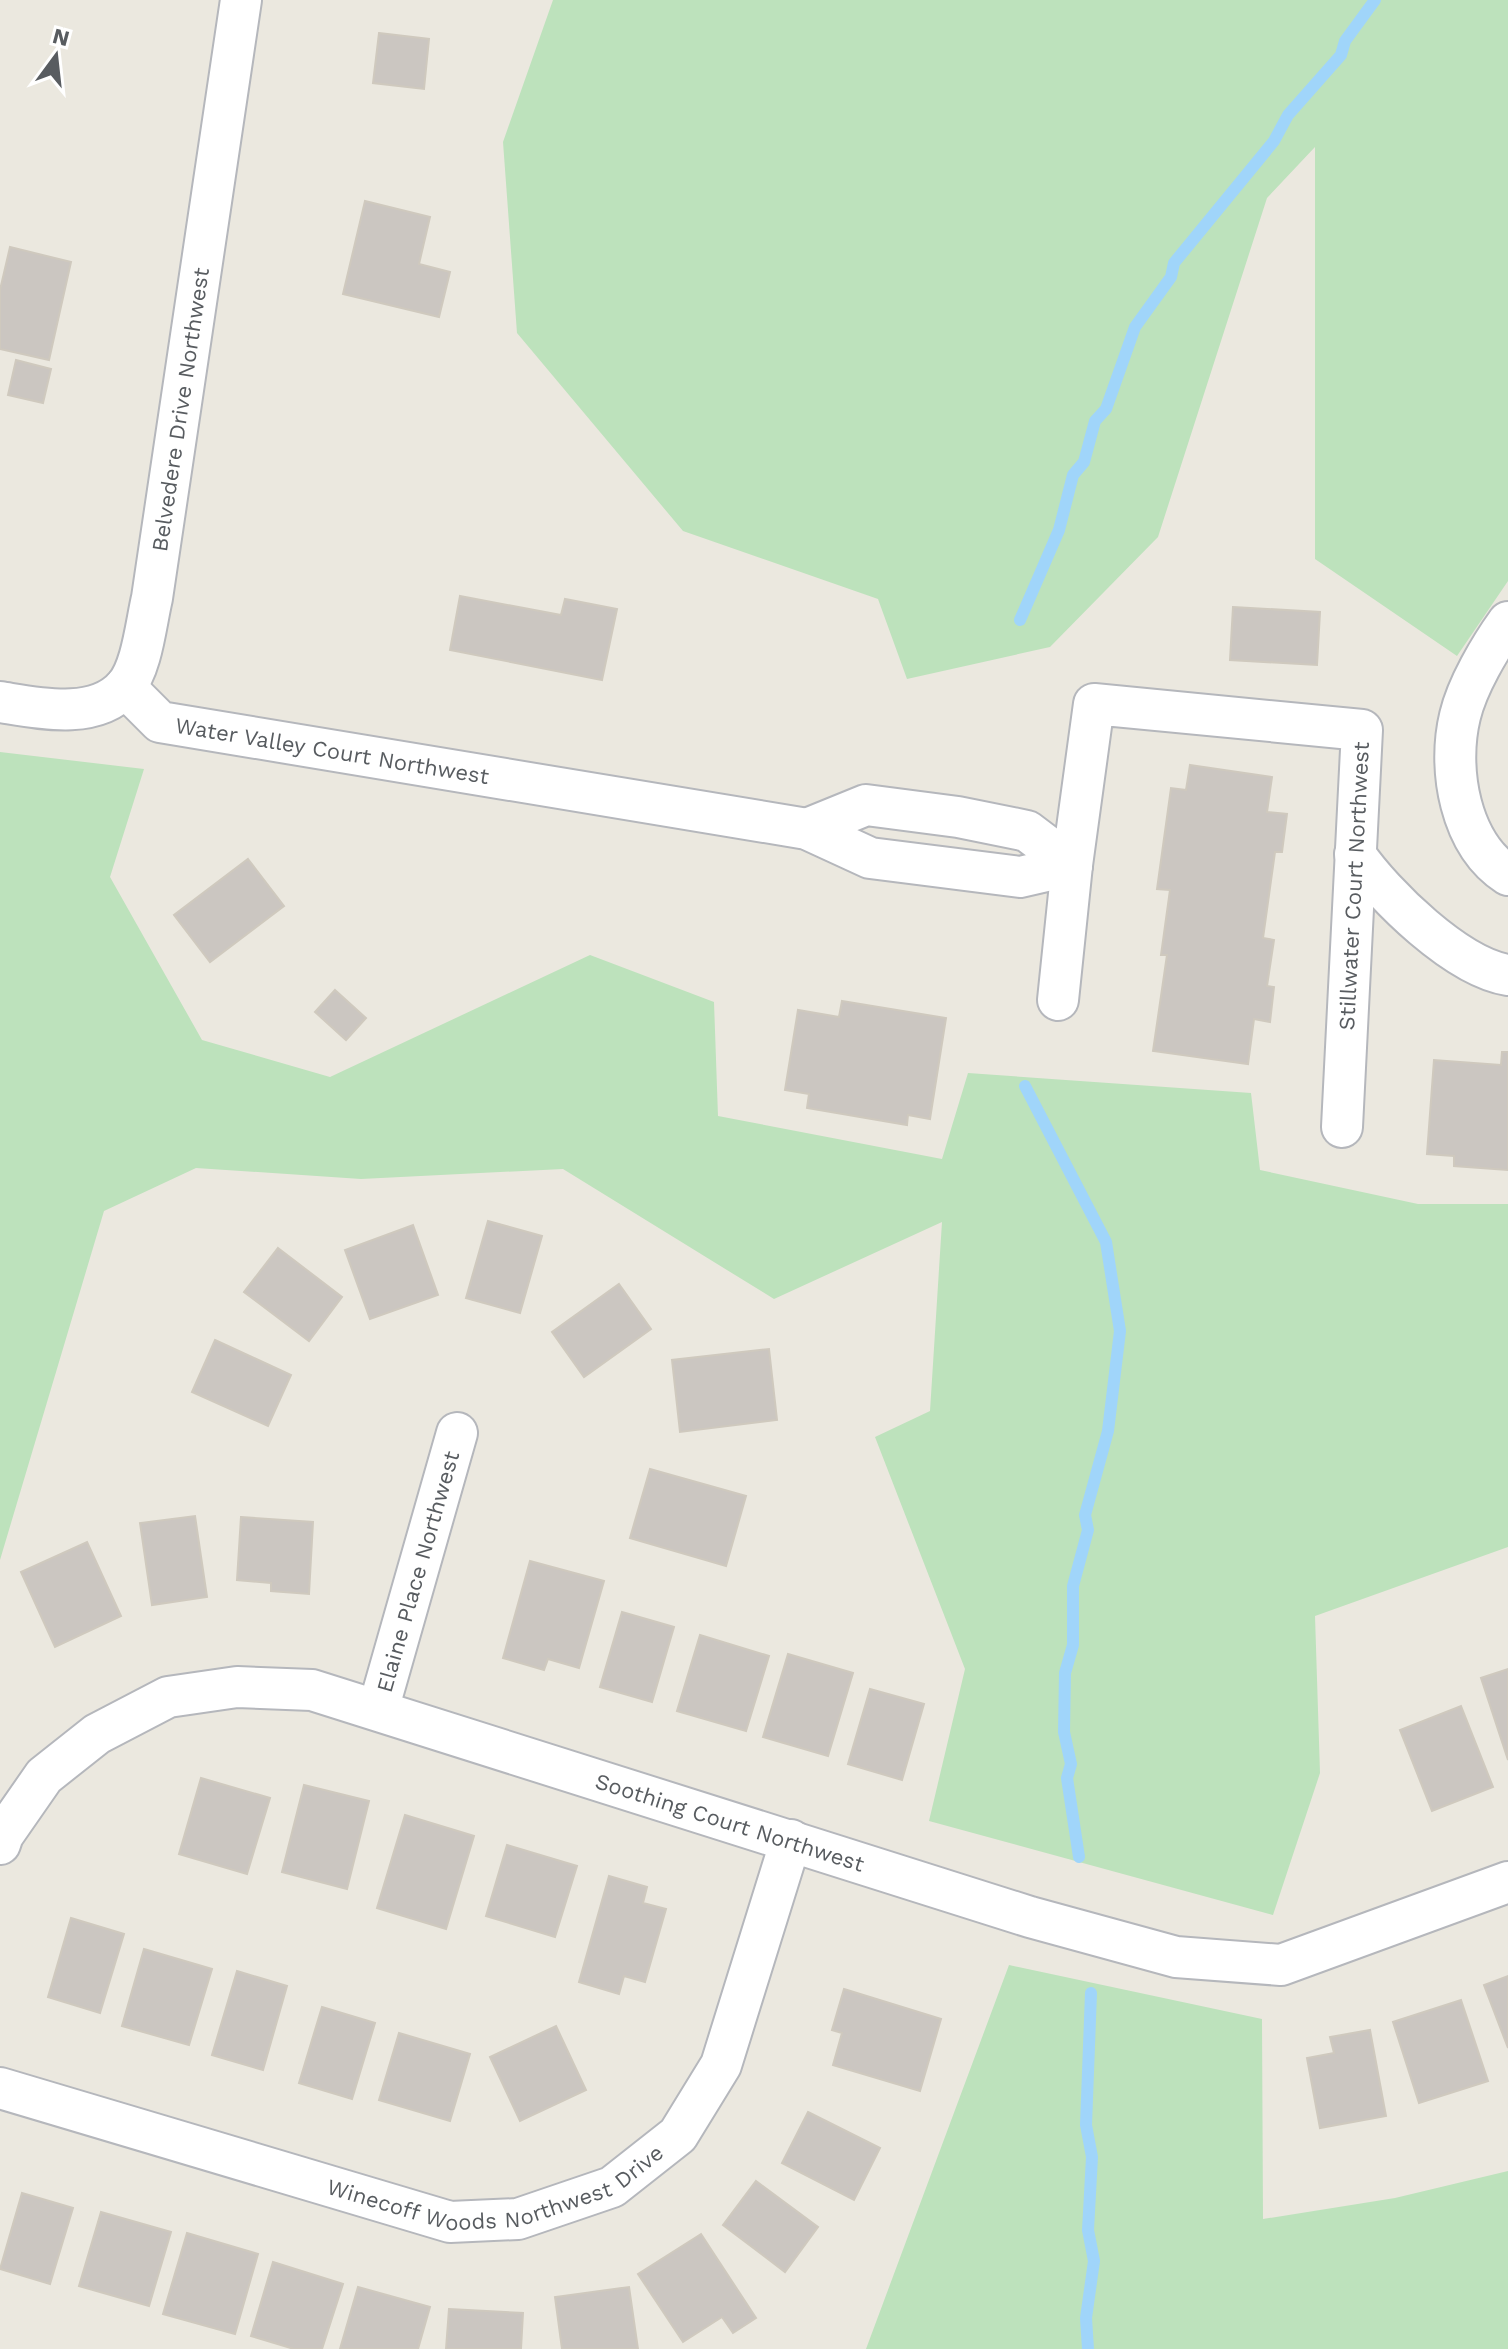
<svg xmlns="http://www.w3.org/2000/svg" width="1508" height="2349" font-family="'Work Sans',sans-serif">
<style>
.green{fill:#bde2bc}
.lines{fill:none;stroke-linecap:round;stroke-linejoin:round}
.stream{stroke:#a0d5fa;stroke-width:12}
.building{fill:#cbc6c1;stroke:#cfc9be;stroke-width:2}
.minor-casing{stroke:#b5b7bc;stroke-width:44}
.minor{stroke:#fff;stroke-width:40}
.labels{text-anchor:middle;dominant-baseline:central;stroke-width:6;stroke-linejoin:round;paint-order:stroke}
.street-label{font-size:22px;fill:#585c60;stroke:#fff}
</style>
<rect width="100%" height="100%" fill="#ebe8df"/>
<path class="green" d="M 553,0 L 1508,0 L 1508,581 L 1457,656 L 1315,559 L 1315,147 L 1267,198 L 1158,537 L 1050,647 L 907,679 L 878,599 L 683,531 L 517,333 L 503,142 Z
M 0,752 L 144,769 L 110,877 L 202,1040 L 330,1077 L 590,955 L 714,1002 L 718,1116 L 942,1159 L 968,1073 L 1251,1093 L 1260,1170 L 1418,1204 L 1508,1204 L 1508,1547 L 1315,1616 L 1320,1773 L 1273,1915 L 929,1821 L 965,1669 L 875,1437 L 930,1411 L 942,1222 L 774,1299 L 563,1169 L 361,1179 L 196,1168 L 104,1211 L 0,1560 Z
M 1009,1965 L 1262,2019 L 1263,2219 L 1395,2198 L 1508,2171 L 1508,2349 L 866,2349 Z"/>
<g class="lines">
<path class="stream" d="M 1020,620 L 1059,530 L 1073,475 L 1084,462 L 1095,421 L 1106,409 L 1135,327 L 1171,277 L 1174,263 L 1274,141 L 1288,115 L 1341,55 L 1345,41 L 1375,0
M 1025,1086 L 1106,1242 L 1120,1331 L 1108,1431 L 1085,1515 L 1088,1530 L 1073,1586 L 1073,1645 L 1065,1673 L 1064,1732 L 1071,1764 L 1067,1778 L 1079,1857
M 1088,2349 L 1086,2318 L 1094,2261 L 1088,2230 L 1092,2157 L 1086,2125 L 1091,1993"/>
</g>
<path class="building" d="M 379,33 L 429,39 L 424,89 L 373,83 Z
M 365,201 L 430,217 L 419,264 L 450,272 L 439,317 L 343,294 Z
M 10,247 L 71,262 L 49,360 L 0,349 L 0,290 Z
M 16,360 L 51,369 L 43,403 L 8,395 Z
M 460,596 L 561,615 L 565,599 L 617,609 L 602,680 L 450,650 Z
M 1233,607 L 1320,612 L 1317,665 L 1230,660 Z
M 1190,765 L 1272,777 L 1267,812 L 1287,814 L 1282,852 L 1275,852 L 1263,938 L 1274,940 L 1267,986 L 1274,987 L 1270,1022 L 1254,1019 L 1248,1064 L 1153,1051 L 1167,955 L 1161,955 L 1170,890 L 1157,889 L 1171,788 L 1186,790 Z
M 248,859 L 284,906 L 210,962 L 174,915 Z
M 335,990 L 366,1018 L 346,1040 L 315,1012 Z
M 842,1001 L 946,1018 L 930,1119 L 908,1115 L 907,1125 L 807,1108 L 809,1094 L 785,1090 L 798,1010 L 839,1017 Z
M 1502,1052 L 1508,1052 L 1508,1170 L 1454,1166 L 1454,1156 L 1427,1154 L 1434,1060 L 1501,1065 Z
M 488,1221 L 542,1236 L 520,1313 L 466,1298 Z
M 413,1225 L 438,1295 L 370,1319 L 345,1250 Z
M 278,1248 L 342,1297 L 309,1341 L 244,1292 Z
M 619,1284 L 651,1329 L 584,1377 L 552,1332 Z
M 215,1340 L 291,1375 L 268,1426 L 192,1392 Z
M 769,1349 L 777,1420 L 680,1432 L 672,1360 Z
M 650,1469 L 746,1496 L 726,1566 L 630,1538 Z
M 195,1516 L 207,1597 L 152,1605 L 140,1523 Z
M 241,1517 L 313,1522 L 309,1594 L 271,1591 L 271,1583 L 237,1580 Z
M 87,1542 L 121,1616 L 55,1647 L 21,1572 Z
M 530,1561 L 604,1581 L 579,1668 L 548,1659 L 544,1670 L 503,1658 Z
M 622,1612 L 674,1627 L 652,1702 L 600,1687 Z
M 700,1635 L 769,1656 L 746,1731 L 677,1711 Z
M 788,1654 L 853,1673 L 828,1756 L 763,1737 Z
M 1508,1669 L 1508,1760 L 1481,1678 Z
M 870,1689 L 924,1704 L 902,1780 L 848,1764 Z
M 1461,1706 L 1493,1787 L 1432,1811 L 1400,1730 Z
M 201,1778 L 270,1798 L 247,1874 L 179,1854 Z
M 304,1785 L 369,1801 L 347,1889 L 282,1872 Z
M 405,1815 L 474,1836 L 446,1929 L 377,1908 Z
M 507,1845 L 577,1866 L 555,1937 L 486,1916 Z
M 609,1876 L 647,1887 L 643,1903 L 666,1909 L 645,1982 L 624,1976 L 619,1994 L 579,1982 Z
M 71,1918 L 124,1934 L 100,2013 L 48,1997 Z
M 144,1949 L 212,1969 L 189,2045 L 122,2026 Z
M 237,1971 L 287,1986 L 263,2070 L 212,2055 Z
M 1508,1976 L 1508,2048 L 1484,1985 Z
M 844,1989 L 941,2019 L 920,2091 L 833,2065 L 842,2033 L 832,2030 Z
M 1461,2000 L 1488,2081 L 1419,2103 L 1393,2022 Z
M 322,2007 L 375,2023 L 352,2099 L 299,2083 Z
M 556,2026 L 586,2090 L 520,2121 L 490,2057 Z
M 1370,2030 L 1386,2116 L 1320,2128 L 1307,2058 L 1334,2053 L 1330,2037 Z
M 399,2033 L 470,2054 L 450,2121 L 379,2100 Z
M 808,2112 L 880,2148 L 854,2200 L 782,2163 Z
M 756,2181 L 818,2227 L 785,2272 L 723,2225 Z
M 22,2193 L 73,2208 L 50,2284 L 0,2269 Z
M 101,2212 L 171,2232 L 149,2306 L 79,2286 Z
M 187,2233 L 258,2254 L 235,2334 L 163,2314 Z
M 701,2234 L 756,2318 L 733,2333 L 722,2317 L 683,2342 L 638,2274 Z
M 273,2262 L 343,2284 L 322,2349 L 294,2349 L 251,2336 Z
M 358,2287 L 430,2307 L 418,2349 L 340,2349 Z
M 629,2287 L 638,2349 L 562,2349 L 555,2297 Z
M 449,2309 L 523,2313 L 521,2349 L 446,2349 Z"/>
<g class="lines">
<defs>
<g id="minor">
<path d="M 1508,622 C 1490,647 1467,686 1460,716 C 1447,769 1460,844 1508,875"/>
<path id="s1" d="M 125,687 L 160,722 L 807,829 L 870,858 L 1020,877 L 1072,865"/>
<path id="s2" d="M 0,702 C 38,708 95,721 125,687 C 142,668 146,623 152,598 L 241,0"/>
<path d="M 807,829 L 866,805 L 958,817 L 1027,831 L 1072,865"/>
<path d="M 1355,854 C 1384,896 1457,967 1508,975"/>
<path d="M 1058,1000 L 1072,865 L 1094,704 L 1362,730 L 1342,1127"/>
<path id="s3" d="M 378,1710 L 457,1433"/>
<path id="s4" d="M 0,1844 L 3,1835 L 44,1776 L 97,1734 L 168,1697 L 237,1687 L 312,1690 L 1030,1917 L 1176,1957 L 1281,1965 L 1508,1882"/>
<path id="s5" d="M 0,2088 L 450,2222 L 518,2219 L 612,2187 L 678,2135 L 721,2065 L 791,1840"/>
</g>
</defs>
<use href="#minor" class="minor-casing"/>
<use href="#minor" class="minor"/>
</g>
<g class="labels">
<g class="street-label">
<text stroke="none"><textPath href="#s2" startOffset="416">Belvedere Drive Northwest</textPath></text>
<text stroke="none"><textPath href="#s1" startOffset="224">Water Valley Court Northwest</textPath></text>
<text transform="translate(1354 886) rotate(-87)">Stillwater Court Northwest</text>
<text stroke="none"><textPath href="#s3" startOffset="144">Elaine Place Northwest</textPath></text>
<text stroke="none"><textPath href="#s4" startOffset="812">Soothing Court Northwest</textPath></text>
<text stroke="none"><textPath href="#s5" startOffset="520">Winecoff Woods Northwest Drive</textPath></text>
</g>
</g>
<g transform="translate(56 56) rotate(15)" stroke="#ffffff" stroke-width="6" paint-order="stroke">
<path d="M0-6L14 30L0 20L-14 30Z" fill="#585c60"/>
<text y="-12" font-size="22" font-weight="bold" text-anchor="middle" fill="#585c60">N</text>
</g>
</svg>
